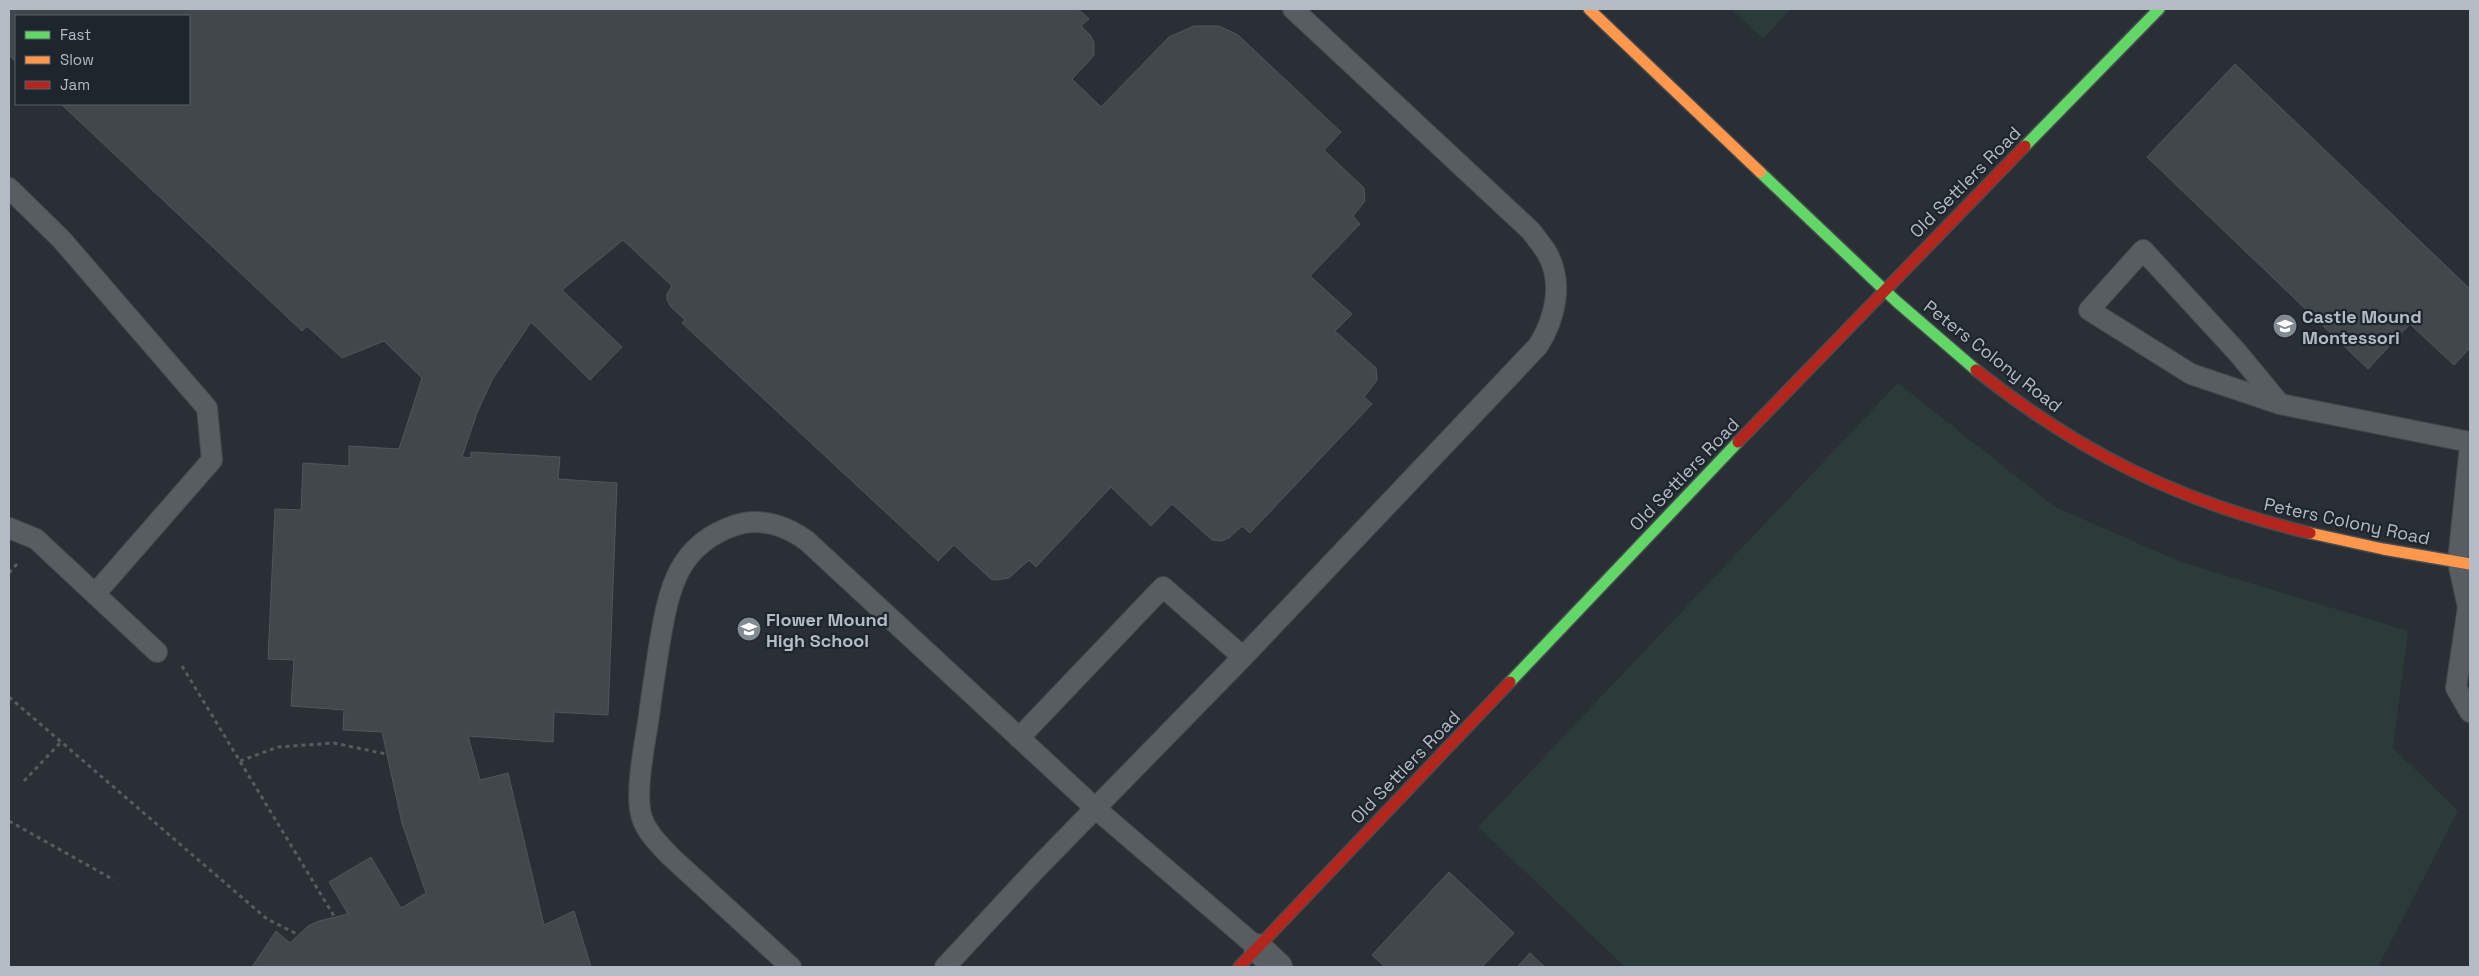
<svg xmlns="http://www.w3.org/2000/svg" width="2479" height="976" font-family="'Space Grotesk',sans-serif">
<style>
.green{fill:#2a3b3a}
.building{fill:#42474c;stroke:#50565b}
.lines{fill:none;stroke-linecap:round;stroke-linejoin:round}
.lane-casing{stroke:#464b4f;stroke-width:22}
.street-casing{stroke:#464b4f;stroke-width:30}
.fast-casing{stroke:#464b4f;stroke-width:14}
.slow-casing{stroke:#464b4f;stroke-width:14}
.jam-casing{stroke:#464b4f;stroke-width:14}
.path{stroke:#575c5f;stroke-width:3;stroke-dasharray:4 4;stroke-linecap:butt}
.lane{stroke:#585d62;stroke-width:20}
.street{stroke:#585d62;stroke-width:28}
.fast{stroke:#63d668;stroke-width:11}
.slow{stroke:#ff974d;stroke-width:11}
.jam{stroke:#b3261e;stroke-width:11}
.labels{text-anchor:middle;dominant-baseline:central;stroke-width:4.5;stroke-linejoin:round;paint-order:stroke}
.street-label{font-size:18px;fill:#b3bcc4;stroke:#1d262d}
.poi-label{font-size:18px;font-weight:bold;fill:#b3bcc4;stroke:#1d262d;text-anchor:start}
</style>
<rect width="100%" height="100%" fill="#292f34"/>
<path class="green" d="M 1731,9 L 1791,9 L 1763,39 Z
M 1898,383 L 2055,507 L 2181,562 L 2408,631 L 2393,748 L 2458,811 L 2378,967 L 1625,967 L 1478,827 Z"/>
<path class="building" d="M 9,9 L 1078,9 L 1089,19 L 1081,26 L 1090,35 L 1094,42 L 1094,55 L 1089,61 L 1072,79 L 1101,107 L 1169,37 L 1194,26 L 1219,26 L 1238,35 L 1341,132 L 1324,150 L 1364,188 L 1365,201 L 1353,216 L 1360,224 L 1310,276 L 1352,314 L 1335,331 L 1376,368 L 1377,380 L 1364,397 L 1372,404 L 1250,533 L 1242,526 L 1229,538 L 1221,541 L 1212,540 L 1172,504 L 1151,526 L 1111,487 L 1036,567 L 1029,560 L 1009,578 L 995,580 L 991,579 L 954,545 L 938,561 L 682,323 L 685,320 L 671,307 L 667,300 L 667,294 L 672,286 L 623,240 L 562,290 L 622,347 L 590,380 L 531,322 L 492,380 L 477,413 L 462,457 L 471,458 L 471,452 L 560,457 L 558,479 L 617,483 L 608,715 L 554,712 L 553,742 L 468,736 L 480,780 L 508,773 L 544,925 L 574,911 L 591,967 L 252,967 L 276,931 L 290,943 L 308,926 L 319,921 L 348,914 L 329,882 L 371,857 L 401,908 L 426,893 L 402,823 L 382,732 L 343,730 L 344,710 L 291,706 L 294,660 L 268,659 L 275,509 L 301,510 L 303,463 L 349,466 L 349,446 L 399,449 L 422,378 L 384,341 L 342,358 L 307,326 L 302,331 L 61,104 L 189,104 L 189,16 L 16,16 L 16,62 L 9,55 Z
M 2235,64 L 2470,289 L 2470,348 L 2454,365 L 2410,324 L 2368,369 L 2147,157 Z
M 1449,872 L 1514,933 L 1482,967 L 1385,967 L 1372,955 Z
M 1530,953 L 1545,967 L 1517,967 Z"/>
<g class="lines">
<defs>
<path id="lane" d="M 9,188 L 62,240 L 207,408 L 212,460 L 95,594
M 2280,404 L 2237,352 L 2143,250 L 2089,310 L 2191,374 L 2280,404 L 2470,442
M 2470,446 L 2458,562 L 2468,607 L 2456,688 L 2470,712
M 9,528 L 36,539 L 157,652
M 1019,738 L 1163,587 L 1243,657
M 791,967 L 669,855 C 659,844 647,833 642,818 C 634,794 645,743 649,716 C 652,691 656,666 660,641 C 669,588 678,544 736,525 C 761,517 787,526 807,541 L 1095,808 L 1258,948
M 945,967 L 1037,868 L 1243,657 L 1538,346 C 1555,319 1564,283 1547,253 C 1543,246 1536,238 1531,231 L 1293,9"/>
<path id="street" d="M 1258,948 L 1278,967"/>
<path id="fast" d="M 2025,146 L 2159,9
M 1760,172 L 1896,301 L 1976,370
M 1510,682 L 1738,442"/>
<path id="slow" d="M 1589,9 L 1760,172
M 2310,533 L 2383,549 L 2470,564"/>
<path id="jam" d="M 1976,370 C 2080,453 2180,502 2310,533
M 1738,442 L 2025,146
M 1239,967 L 1510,682"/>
</defs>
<use href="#lane" class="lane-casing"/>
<use href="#street" class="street-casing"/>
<use href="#fast" class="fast-casing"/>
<use href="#slow" class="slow-casing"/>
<use href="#jam" class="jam-casing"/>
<path class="path" d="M 9,573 L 18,563
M 182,666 L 334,916
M 9,697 L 267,919 L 299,935
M 240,761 L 278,747 L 334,743 L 386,754
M 24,781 L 61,742
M 9,821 L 114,880"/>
<use href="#lane" class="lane"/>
<use href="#street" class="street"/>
<use href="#fast" class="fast"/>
<use href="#slow" class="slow"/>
<use href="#jam" class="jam"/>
</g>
<defs>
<symbol id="school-disc" viewBox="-11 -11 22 22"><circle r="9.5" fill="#838b92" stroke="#1d262d"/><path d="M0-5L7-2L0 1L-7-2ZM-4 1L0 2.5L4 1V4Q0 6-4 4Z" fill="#fff"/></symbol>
</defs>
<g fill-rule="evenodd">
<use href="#school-disc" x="2271" y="312" width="28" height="28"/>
<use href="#school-disc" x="735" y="615" width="28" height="28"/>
</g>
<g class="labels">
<g class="street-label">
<text transform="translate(1965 182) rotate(-45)">Old Settlers Road</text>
<text transform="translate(1993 356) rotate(38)">Peters Colony Road</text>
<text transform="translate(1684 474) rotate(-46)">Old Settlers Road</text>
<text transform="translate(2347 521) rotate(12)">Peters Colony Road</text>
<text transform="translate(1405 767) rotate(-46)">Old Settlers Road</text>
</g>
<g class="poi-label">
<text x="2302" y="316">Castle Mound<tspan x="2302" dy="21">Montessori</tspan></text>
<text x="766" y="619">Flower Mound<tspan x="766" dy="21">High School</tspan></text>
</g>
</g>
<rect width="2479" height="976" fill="none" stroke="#b3bcc4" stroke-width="20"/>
<rect x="15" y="15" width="175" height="90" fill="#1d262d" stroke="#596269"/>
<rect x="25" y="31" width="25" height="8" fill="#63d668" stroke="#596269"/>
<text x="60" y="40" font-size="15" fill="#b3bcc4">Fast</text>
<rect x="25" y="56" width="25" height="8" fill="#ff974d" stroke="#596269"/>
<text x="60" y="65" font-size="15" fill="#b3bcc4">Slow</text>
<rect x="25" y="81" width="25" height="8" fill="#b3261e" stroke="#596269"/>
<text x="60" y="90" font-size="15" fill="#b3bcc4">Jam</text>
</svg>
